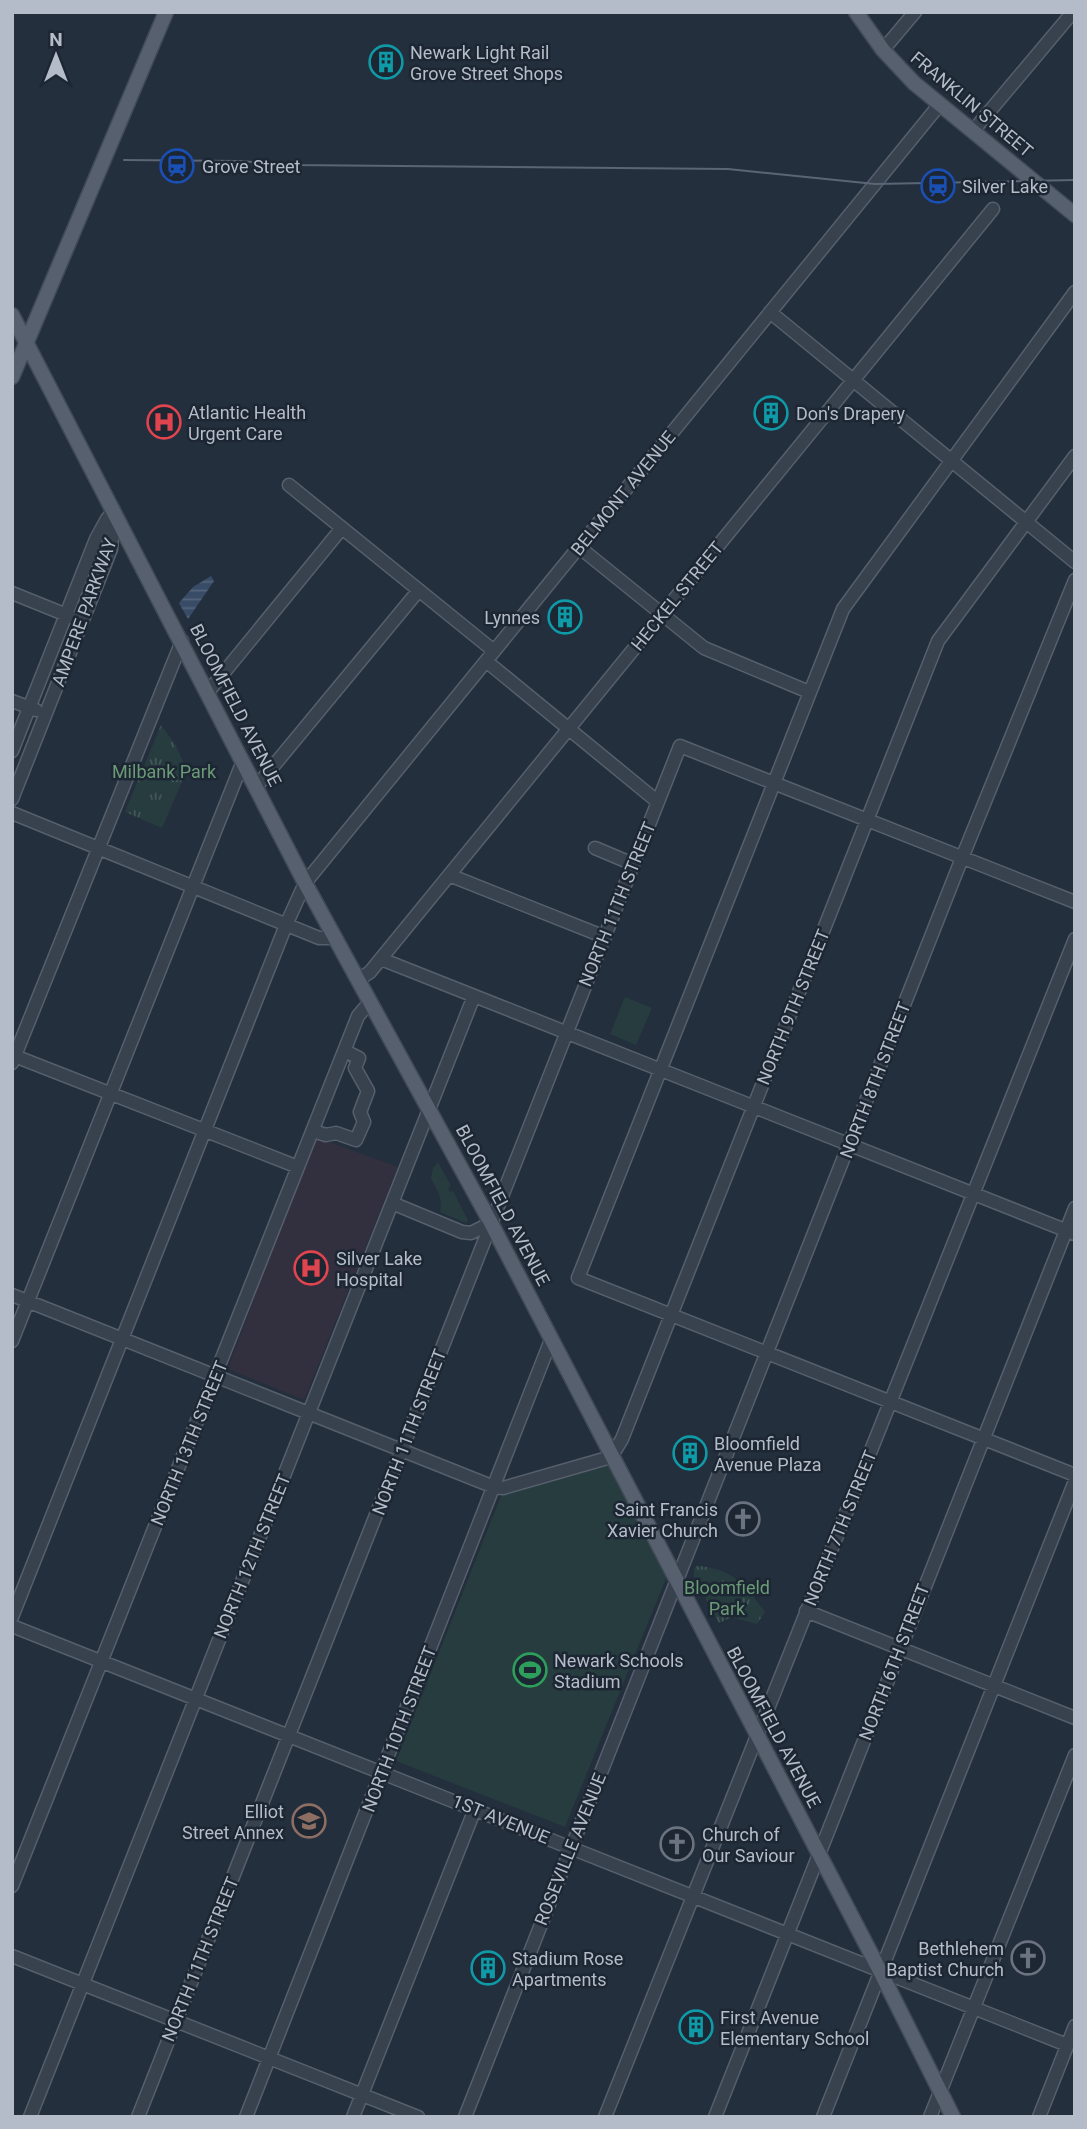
<svg xmlns="http://www.w3.org/2000/svg" width="1087" height="2129" font-family="Roboto,sans-serif">
<style>
.medical{fill:#32303f}
.grass{fill:#263c3f}
.park{fill:url(#park-tufts)}
.water{fill:url(#water-rules)}
.lines{fill:none;stroke-linecap:round;stroke-linejoin:round}
.minor-casing{stroke:#565f6c;stroke-width:15}
.major-casing{stroke:#414a57;stroke-width:17}
.minor{stroke:#38414e;stroke-width:12}
.major{stroke:#56606e;stroke-width:14}
.tram{stroke:#5a6575;stroke-width:2}
.labels{text-anchor:middle;dominant-baseline:central;stroke-width:5;stroke-linejoin:round;paint-order:stroke}
.poi-label{font-size:18px;fill:#b4bcc9;stroke:#1d2633;text-anchor:start}
.street-label{font-size:18px;fill:#b4bcc9;stroke:#1d2633}
.park-label{font-size:18px;fill:#6b9a76;stroke:#1d2633}
</style>
<defs>
<pattern id="park-tufts" width="24" height="20" patternUnits="userSpaceOnUse" patternTransform="scale(1.75)"><rect width="24" height="20" fill="#263c3f"/><path d="M3 7l-1-3M5 7V3M7 7l1-3M15 17l-1-3M17 17v-4M19 17l1-3" fill="none" stroke="#435659"/></pattern>
<pattern id="water-rules" width="6" height="5" patternUnits="userSpaceOnUse" patternTransform="scale(1.75)"><rect width="6" height="5" fill="#394c67"/><path d="M0 2.5h6" fill="none" stroke="#53647b"/></pattern>
</defs>
<rect width="100%" height="100%" fill="#242f3e"/>
<path class="medical" d="M 313,1136 L 398,1167 L 304,1400 L 228,1369 Z"/>
<path class="grass" d="M 625,997 L 652,1008 L 636,1045 L 610,1034 Z
M 438,1162 L 451,1186 L 448,1188 L 450,1192 L 453,1191 L 468,1220 L 466,1223 L 440,1212 C 443,1195 436,1190 431,1178 L 433,1168 Z
M 610,1461 L 667,1576 L 565,1827 L 396,1761 L 503,1491 Z"/>
<path class="park" d="M 161,725 L 175,744 L 187,770 L 162,828 L 125,812 Z
M 697,1566 C 733,1568 745,1586 765,1612 L 757,1624 L 732,1617 L 719,1623 L 694,1576 L 694,1569 Z"/>
<path class="water" d="M 211,576 L 214,581 L 188,619 L 179,603 L 193,587 Z"/>
<g class="lines">
<defs>
<path id="minor" d="M 883,50 L 915,12
M 973,131 L 1073,12
M 1075,292 L 843,609 L 578,1278 L 1075,1475
M 770,312 L 1075,562
M 289,485 L 494,651
M 579,547 L 704,648 L 809,692
M 12,593 L 74,618
M 486,661 L 658,802
M 208,692 L 342,528
M 12,701 L 36,710
M 12,751 L 96,539 L 107,519 L 114,511
M 256,787 L 419,590
M 12,799 L 111,549 L 114,514
M 12,813 L 319,938 L 335,938
M 595,848 L 633,864
M 449,875 L 605,937
M 381,959 L 1075,1234
M 358,980 L 370,972 L 993,209
M 12,1055 L 298,1167
M 12,1063 L 182,641
M 313,1131 L 326,1135 L 336,1133 L 356,1140 L 364,1122 L 360,1112 L 368,1091 L 355,1068 L 359,1058 L 345,1051
M 392,1203 L 462,1232 L 471,1233 L 491,1223
M 12,1295 L 494,1487 L 503,1488 L 611,1457 L 622,1439 L 938,641 L 1075,456
M 12,1341 L 243,761
M 806,1611 L 1075,1718
M 12,1617 L 286,925 L 305,883 L 940,104
M 12,1626 L 1067,2045
M 12,1886 L 358,1016 L 370,1002
M 12,1956 L 418,2117
M 30,2117 L 474,996
M 138,2117 L 680,746 L 1075,902
M 246,2117 L 551,1340
M 353,2117 L 475,1809
M 465,2117 L 962,858 L 1075,580
M 605,2117 L 1075,939
M 715,2117 L 1075,1208
M 823,2117 L 1075,1481
M 930,2117 L 1075,1755
M 1039,2117 L 1075,2026"/>
<path id="major" d="M 856,12 L 883,50 L 914,83 L 1075,215
M 12,315 L 305,883 L 491,1223 L 880,1971 L 953,2117
M 12,377 L 166,12"/>
</defs>
<use href="#minor" class="minor-casing"/>
<use href="#major" class="major-casing"/>
<use href="#minor" class="minor"/>
<use href="#major" class="major"/>
<path class="tram" d="M 124,160 L 239,161 L 292,165 L 728,169 L 875,184 L 1075,180"/>
</g>
<defs>
<symbol id="building-ring" viewBox="-11 -11 22 22"><circle r="9.5" fill="#1d2633" stroke="#0f9aa8" stroke-width="1.5"/><path d="M-4-6H4V6H1V3H-1V6H-4ZM-2.5-4.3h1.7v1.8h-1.7ZM.8-4.3h1.7v1.8H.8ZM-2.5-1h1.7V.8h-1.7ZM.8-1h1.7V.8H.8Z" fill="#0f9aa8"/></symbol>
<symbol id="station-ring" viewBox="-11 -11 22 22"><circle r="9.5" fill="#1d2633" stroke="#1a4fb4" stroke-width="1.5"/><path d="M-3-6H3Q5-6 5-4V2Q5 4 3 4L4.5 6H3L1.5 4h-3L-3 6H-4.5L-3 4Q-5 4-5 2V-4Q-5-6-3-6ZM-3.5-4v3h7v-3ZM-3.5 1v1.5H-2V1ZM2 1v1.5H3.5V1Z" fill="#1a4fb4"/></symbol>
<symbol id="hospital-ring" viewBox="-11 -11 22 22"><circle r="9.5" fill="#1d2633" stroke="#e0444e" stroke-width="1.5"/><path d="M-5-5h3v3.5h4V-5h3V5h-3V1.5h-4V5h-3Z" fill="#e0444e"/></symbol>
<symbol id="church-ring" viewBox="-11 -11 22 22"><circle r="9.5" fill="#1d2633" stroke="#6b7280" stroke-width="1.5"/><path d="M-1.2-6h2.4v3.5h3.3v2.4h-3.3V6h-2.4V-.1h-3.3v-2.4h3.3Z" fill="#6b7280"/></symbol>
<symbol id="stadium-ring" viewBox="-11 -11 22 22"><circle r="9.5" fill="#1d2633" stroke="#2e9e5b" stroke-width="1.5"/><path d="M0-5a6.5 5 0 1 0 0 10a6.5 5 0 1 0 0-10ZM-3.5-1.8h7v3.6h-7Z" fill="#2e9e5b"/></symbol>
<symbol id="school-ring" viewBox="-11 -11 22 22"><circle r="9.5" fill="#1d2633" stroke="#8d6e63" stroke-width="1.5"/><path d="M0-5L7-2L0 1L-7-2ZM-4 1L0 2.5L4 1V4Q0 6-4 4Z" fill="#8d6e63"/></symbol>
</defs>
<g fill-rule="evenodd">
<use href="#building-ring" x="367" y="43" width="38" height="38"/>
<use href="#station-ring" x="158" y="147" width="38" height="38"/>
<use href="#station-ring" x="919" y="167" width="38" height="38"/>
<use href="#building-ring" x="752" y="394" width="38" height="38"/>
<use href="#hospital-ring" x="145" y="403" width="38" height="38"/>
<use href="#building-ring" x="546" y="598" width="38" height="38"/>
<use href="#hospital-ring" x="292" y="1249" width="38" height="38"/>
<use href="#building-ring" x="671" y="1434" width="38" height="38"/>
<use href="#church-ring" x="724" y="1500" width="38" height="38"/>
<use href="#stadium-ring" x="511" y="1651" width="38" height="38"/>
<use href="#school-ring" x="290" y="1802" width="38" height="38"/>
<use href="#church-ring" x="658" y="1825" width="38" height="38"/>
<use href="#church-ring" x="1009" y="1939" width="38" height="38"/>
<use href="#building-ring" x="469" y="1949" width="38" height="38"/>
<use href="#building-ring" x="677" y="2008" width="38" height="38"/>
</g>
<g class="labels">
<g class="poi-label">
<text x="410" y="52">Newark Light Rail<tspan x="410" dy="21">Grove Street Shops</tspan></text>
<text x="202" y="166">Grove Street</text>
<text x="962" y="186">Silver Lake</text>
<text x="188" y="412">Atlantic Health<tspan x="188" dy="21">Urgent Care</tspan></text>
<text x="796" y="413">Don's Drapery</text>
<text x="540" y="617" text-anchor="end">Lynnes</text>
<text x="336" y="1258">Silver Lake<tspan x="336" dy="21">Hospital</tspan></text>
<text x="714" y="1443">Bloomfield<tspan x="714" dy="21">Avenue Plaza</tspan></text>
<text x="718" y="1509" text-anchor="end">Saint Francis<tspan x="718" dy="21">Xavier Church</tspan></text>
<text x="554" y="1660">Newark Schools<tspan x="554" dy="21">Stadium</tspan></text>
<text x="284" y="1811" text-anchor="end">Elliot<tspan x="284" dy="21">Street Annex</tspan></text>
<text x="702" y="1834">Church of<tspan x="702" dy="21">Our Saviour</tspan></text>
<text x="1004" y="1948" text-anchor="end">Bethlehem<tspan x="1004" dy="21">Baptist Church</tspan></text>
<text x="512" y="1958">Stadium Rose<tspan x="512" dy="21">Apartments</tspan></text>
<text x="720" y="2017">First Avenue<tspan x="720" dy="21">Elementary School</tspan></text>
</g>
<g class="street-label">
<text transform="translate(972 104) rotate(40)">FRANKLIN STREET</text>
<text transform="translate(623 493) rotate(-51)">BELMONT AVENUE</text>
<text transform="translate(677 596) rotate(-51)">HECKEL STREET</text>
<text transform="translate(84 612) rotate(-70)">AMPERE PARKWAY</text>
<text transform="translate(236 705) rotate(63)">BLOOMFIELD AVENUE</text>
<text transform="translate(617 904) rotate(-68)">NORTH 11TH STREET</text>
<text transform="translate(793 1007) rotate(-68)">NORTH 9TH STREET</text>
<text transform="translate(875 1080) rotate(-69)">NORTH 8TH STREET</text>
<text transform="translate(503 1205) rotate(62)">BLOOMFIELD AVENUE</text>
<text transform="translate(409 1432) rotate(-69)">NORTH 11TH STREET</text>
<text transform="translate(189 1443) rotate(-68)">NORTH 13TH STREET</text>
<text transform="translate(840 1528) rotate(-68)">NORTH 7TH STREET</text>
<text transform="translate(252 1556) rotate(-68)">NORTH 12TH STREET</text>
<text transform="translate(894 1662) rotate(-69)">NORTH 6TH STREET</text>
<text transform="translate(774 1727) rotate(62)">BLOOMFIELD AVENUE</text>
<text transform="translate(399 1729) rotate(-69)">NORTH 10TH STREET</text>
<text transform="translate(501 1819) rotate(22)">1ST AVENUE</text>
<text transform="translate(570 1849) rotate(-68)">ROSEVILLE AVENUE</text>
<text transform="translate(200 1959) rotate(-68)">NORTH 11TH STREET</text>
</g>
<g class="park-label">
<text x="164" y="771">Milbank Park</text>
<text x="727" y="1587">Bloomfield<tspan x="727" dy="21">Park</tspan></text>
</g>
</g>
<rect width="1087" height="2129" fill="none" stroke="#b4bcc9" stroke-width="28"/>
<g transform="translate(56 56)" stroke="#1d2633" stroke-width="5" paint-order="stroke">
<path d="M0-5L12 26L0 18L-12 26Z" fill="#b4bcc9"/>
<text y="-10" font-size="19" font-weight="bold" text-anchor="middle" fill="#b4bcc9">N</text>
</g>
</svg>
